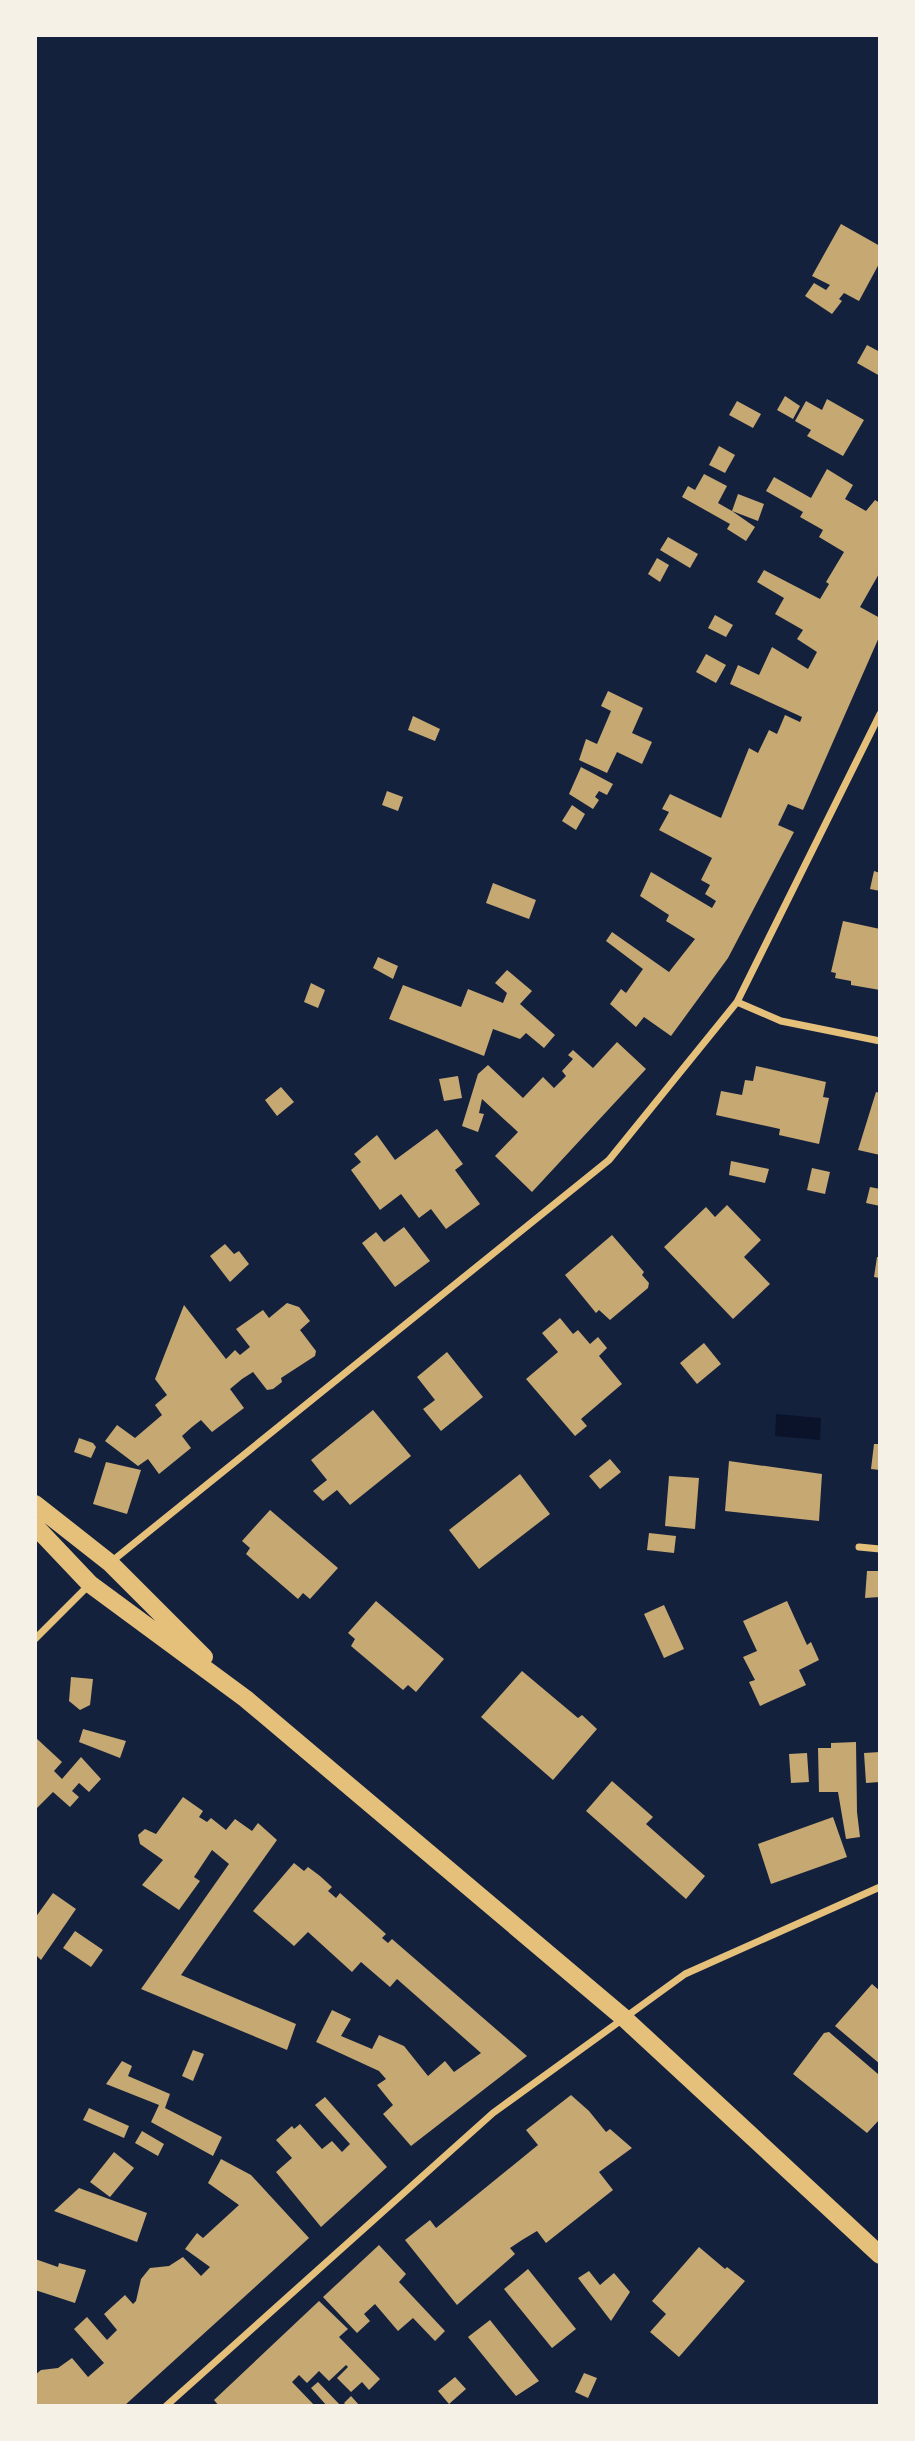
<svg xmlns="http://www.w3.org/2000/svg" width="915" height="2441" font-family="Rubik,sans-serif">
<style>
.water{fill:#0b132b}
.building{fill:#c6a872}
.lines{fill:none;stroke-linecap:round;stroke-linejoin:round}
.minor{stroke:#e5c07b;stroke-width:7}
.primary{stroke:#e5c07b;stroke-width:18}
</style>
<rect width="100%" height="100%" fill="#14213d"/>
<path class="water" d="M 776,1414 L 821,1418 L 820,1440 L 775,1436 Z"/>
<path class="building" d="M 841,224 L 880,246 L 880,262 L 859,301 L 844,293 L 839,299 L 842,301 L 832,314 L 805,296 L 814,283 L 826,290 L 830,285 L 812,276 Z
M 867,345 L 880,352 L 880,376 L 857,363 Z
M 785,396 L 800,406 L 793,419 L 777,410 Z
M 827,399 L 864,420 L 843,456 L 807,436 L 811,430 L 795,421 L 806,401 L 822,410 Z
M 737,401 L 761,414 L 753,428 L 729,415 Z
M 719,446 L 735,455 L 725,473 L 709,465 Z
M 827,469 L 853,485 L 845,499 L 866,511 L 875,500 L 880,503 L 880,572 L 860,607 L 880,618 L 880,635 L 803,810 L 788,804 L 778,825 L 794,832 L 728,958 L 671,1036 L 644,1017 L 636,1027 L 610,1004 L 621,989 L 626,993 L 643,969 L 606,941 L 612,932 L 669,972 L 695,939 L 666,921 L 669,915 L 640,896 L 651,872 L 712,908 L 716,901 L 705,894 L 710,885 L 701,880 L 712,858 L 659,830 L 669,812 L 662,809 L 670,794 L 721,818 L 749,748 L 758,753 L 769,730 L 777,734 L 785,715 L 800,722 L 802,717 L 730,684 L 738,665 L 759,675 L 772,647 L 808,669 L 817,652 L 797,639 L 803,630 L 775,614 L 784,598 L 757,582 L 764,570 L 820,599 L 829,584 L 826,582 L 844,552 L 819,537 L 823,530 L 800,517 L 803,512 L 766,491 L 774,477 L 811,498 Z
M 704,474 L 727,486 L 718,503 L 732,511 L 738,494 L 764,504 L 758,521 L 732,511 L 755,527 L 746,541 L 727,529 L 730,524 L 682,497 L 688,486 L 695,490 Z
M 668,537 L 698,554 L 690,568 L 660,550 Z
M 657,558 L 669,565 L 660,582 L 648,574 Z
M 715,615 L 733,625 L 726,637 L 708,628 Z
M 706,654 L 726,665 L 716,683 L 696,672 Z
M 608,691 L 643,708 L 632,733 L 652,742 L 642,764 L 617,752 L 607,773 L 579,760 L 586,739 L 597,744 L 611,711 L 601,706 Z
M 413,716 L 440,729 L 435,741 L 408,730 Z
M 581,767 L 613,784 L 607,795 L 599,791 L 595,797 L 599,800 L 593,809 L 569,794 Z
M 387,791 L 403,797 L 398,811 L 382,805 Z
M 572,805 L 585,814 L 576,830 L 562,821 Z
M 874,871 L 880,873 L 880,891 L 870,889 Z
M 493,883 L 536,900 L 529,919 L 486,903 Z
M 843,921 L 880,929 L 880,990 L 851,985 L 851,981 L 835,978 L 836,973 L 831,972 Z
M 378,957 L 398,966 L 393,979 L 373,968 Z
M 507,970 L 532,991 L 520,1004 L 555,1035 L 544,1048 L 526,1033 L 520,1039 L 493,1029 L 484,1056 L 389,1019 L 403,985 L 461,1007 L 468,989 L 503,1003 L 507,993 L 495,983 Z
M 311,983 L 325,990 L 318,1008 L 304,1002 Z
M 617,1042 L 646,1069 L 532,1192 L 495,1156 L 518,1132 L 482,1099 L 479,1113 L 484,1114 L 478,1132 L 462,1126 L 478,1074 L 488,1065 L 523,1098 L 543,1077 L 554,1088 L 566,1076 L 562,1071 L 573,1059 L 568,1055 L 573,1050 L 593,1068 Z
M 756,1066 L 826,1082 L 823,1097 L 829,1098 L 819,1144 L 779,1135 L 780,1129 L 716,1115 L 721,1091 L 742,1095 L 745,1080 L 753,1081 Z
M 458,1076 L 462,1098 L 444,1101 L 439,1079 Z
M 281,1087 L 294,1102 L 277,1116 L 265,1100 Z
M 876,1092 L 880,1093 L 880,1155 L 858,1150 Z
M 437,1129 L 463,1164 L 455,1170 L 480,1204 L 446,1229 L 431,1209 L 419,1218 L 401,1194 L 380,1210 L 351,1170 L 361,1162 L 354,1154 L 377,1135 L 395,1160 Z
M 731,1161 L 769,1169 L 765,1183 L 729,1175 Z
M 812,1168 L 830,1172 L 825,1194 L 807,1190 Z
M 870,1187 L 880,1189 L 880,1206 L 866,1203 Z
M 727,1205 L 761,1240 L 744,1257 L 770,1284 L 733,1319 L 664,1247 L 706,1207 L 715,1217 Z
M 404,1227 L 430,1261 L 395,1287 L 362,1243 L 376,1232 L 384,1242 Z
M 612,1235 L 644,1272 L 642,1275 L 649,1283 L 648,1288 L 610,1320 L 599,1310 L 596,1313 L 565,1275 Z
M 225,1244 L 234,1254 L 239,1251 L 249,1264 L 230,1282 L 210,1256 Z
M 877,1257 L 880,1257 L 880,1278 L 874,1277 Z
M 287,1303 L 299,1307 L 310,1321 L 300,1330 L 316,1351 L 315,1356 L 281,1378 L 282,1382 L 273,1389 L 267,1390 L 253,1372 L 242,1379 L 230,1389 L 244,1408 L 212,1432 L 201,1420 L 192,1427 L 182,1436 L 191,1448 L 159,1474 L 148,1459 L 138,1466 L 105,1441 L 117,1425 L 135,1438 L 162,1415 L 155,1405 L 167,1395 L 155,1379 L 184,1305 L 226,1359 L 235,1350 L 240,1355 L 250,1347 L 236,1329 L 263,1310 L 269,1318 Z
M 560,1318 L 573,1334 L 578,1330 L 590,1344 L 598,1337 L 607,1348 L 599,1356 L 622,1384 L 581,1419 L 587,1426 L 575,1436 L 526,1379 L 558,1352 L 542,1333 Z
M 704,1343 L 721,1364 L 697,1384 L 680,1363 Z
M 447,1352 L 483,1397 L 441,1431 L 423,1409 L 435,1400 L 417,1377 Z
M 373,1410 L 411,1456 L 350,1505 L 337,1490 L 323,1501 L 313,1491 L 327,1480 L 311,1460 Z
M 79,1438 L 93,1443 L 96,1447 L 91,1458 L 74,1452 Z
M 874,1444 L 880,1444 L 880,1470 L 871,1469 Z
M 610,1459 L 621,1472 L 600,1489 L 589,1476 Z
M 729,1461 L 822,1474 L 819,1521 L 725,1511 Z
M 106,1462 L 141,1470 L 127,1514 L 93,1504 Z
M 520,1474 L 550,1514 L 479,1569 L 449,1530 Z
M 669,1476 L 699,1478 L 695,1529 L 665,1526 Z
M 270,1510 L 338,1568 L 310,1599 L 303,1593 L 298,1599 L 246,1554 L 250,1548 L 242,1541 Z
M 649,1533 L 676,1536 L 674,1553 L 647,1550 Z
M 867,1571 L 880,1571 L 880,1597 L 865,1598 Z
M 376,1601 L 444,1659 L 416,1692 L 408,1685 L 403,1690 L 351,1646 L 355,1639 L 348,1633 Z
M 787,1601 L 807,1645 L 811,1642 L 819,1660 L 799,1670 L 806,1685 L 760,1706 L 749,1682 L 755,1680 L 743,1657 L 757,1651 L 743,1621 Z
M 664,1605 L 684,1649 L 664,1658 L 644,1614 Z
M 522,1671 L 578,1718 L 582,1715 L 597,1729 L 553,1780 L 481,1717 Z
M 71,1677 L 93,1679 L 90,1705 L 80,1710 L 69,1701 Z
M 83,1729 L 126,1741 L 120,1758 L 79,1742 Z
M 35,1737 L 62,1762 L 54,1771 L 62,1779 L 81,1757 L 101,1779 L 89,1792 L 79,1783 L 72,1791 L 79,1797 L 70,1807 L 53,1792 L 35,1810 Z
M 856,1742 L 857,1812 L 860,1837 L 846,1839 L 838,1792 L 819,1792 L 818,1748 L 831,1748 L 831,1743 Z
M 880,1752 L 880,1782 L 866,1783 L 864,1753 Z
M 807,1753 L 809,1782 L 791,1783 L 789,1754 Z
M 612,1781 L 653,1817 L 646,1824 L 705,1876 L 686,1899 L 586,1811 Z
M 183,1797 L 203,1811 L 199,1817 L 207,1822 L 211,1818 L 226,1830 L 235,1819 L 252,1831 L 258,1823 L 277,1840 L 181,1975 L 296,2024 L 287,2050 L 141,1989 L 229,1864 L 212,1850 L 194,1877 L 200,1881 L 179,1910 L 142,1885 L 163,1860 L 140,1844 L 138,1835 L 145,1829 L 156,1834 Z
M 833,1817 L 847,1857 L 771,1884 L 758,1844 Z
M 294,1863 L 304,1871 L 308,1867 L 320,1876 L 332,1887 L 328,1891 L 336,1898 L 340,1893 L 386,1934 L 382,1938 L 388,1943 L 392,1939 L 527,2056 L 411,2146 L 383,2114 L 393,2105 L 377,2085 L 386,2079 L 379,2071 L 316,2042 L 332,2010 L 351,2019 L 341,2036 L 372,2049 L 379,2035 L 404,2046 L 428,2076 L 445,2061 L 454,2072 L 481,2053 L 397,1979 L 390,1987 L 361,1962 L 352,1972 L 308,1932 L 294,1946 L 253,1911 Z
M 53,1893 L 76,1909 L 41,1960 L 35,1954 L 35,1918 Z
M 75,1931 L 103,1950 L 91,1967 L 63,1948 Z
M 872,1984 L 880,1991 L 880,2064 L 835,2026 Z
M 829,2032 L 878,2074 L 880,2072 L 880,2119 L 867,2133 L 793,2074 L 824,2033 Z
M 193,2050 L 204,2054 L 193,2081 L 182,2076 Z
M 122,2061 L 132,2066 L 128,2076 L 170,2094 L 165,2108 L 222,2137 L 213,2156 L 151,2122 L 159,2105 L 106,2084 Z
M 571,2095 L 589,2111 L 606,2132 L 610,2129 L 632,2148 L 599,2172 L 613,2190 L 546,2243 L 537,2231 L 522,2240 L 510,2248 L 515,2254 L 457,2305 L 405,2240 L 430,2220 L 436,2228 L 538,2145 L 526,2130 Z
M 325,2097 L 387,2167 L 321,2227 L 276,2172 L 292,2158 L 276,2140 L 292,2126 L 294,2129 L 300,2124 L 322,2149 L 332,2141 L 342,2152 L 350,2144 L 315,2105 Z
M 89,2108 L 129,2126 L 124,2138 L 83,2120 Z
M 142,2131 L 164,2144 L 158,2156 L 135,2143 Z
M 114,2152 L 134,2168 L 110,2197 L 90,2182 Z
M 221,2159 L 251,2175 L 309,2238 L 124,2406 L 35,2406 L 35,2375 L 41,2370 L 58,2368 L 72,2358 L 88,2377 L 104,2363 L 74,2329 L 87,2317 L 107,2340 L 117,2330 L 104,2314 L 125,2295 L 133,2304 L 136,2301 L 141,2279 L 150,2268 L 169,2266 L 183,2257 L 201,2276 L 210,2267 L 185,2249 L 197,2233 L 203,2238 L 239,2205 L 208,2183 Z
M 79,2188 L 147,2213 L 137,2242 L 54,2211 Z
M 379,2245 L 406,2274 L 399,2282 L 445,2331 L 435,2341 L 413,2318 L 398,2331 L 375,2304 L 364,2314 L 370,2321 L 357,2333 L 323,2297 Z
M 699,2247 L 725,2269 L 727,2267 L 745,2281 L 679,2357 L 650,2332 L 666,2314 L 652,2301 Z
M 35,2259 L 58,2267 L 59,2263 L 86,2270 L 75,2303 L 35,2290 Z
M 528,2269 L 576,2329 L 552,2348 L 504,2289 Z
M 589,2271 L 600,2285 L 614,2273 L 630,2292 L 611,2321 L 578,2278 Z
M 319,2301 L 348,2329 L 339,2337 L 380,2379 L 369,2390 L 362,2382 L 351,2392 L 337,2378 L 348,2367 L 346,2365 L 329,2381 L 319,2371 L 307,2383 L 299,2375 L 292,2382 L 315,2406 L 219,2406 L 214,2400 Z
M 490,2320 L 539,2381 L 516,2396 L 468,2337 Z
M 584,2373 L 597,2378 L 588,2398 L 575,2392 Z
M 455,2377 L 466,2389 L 449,2404 L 438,2391 Z
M 318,2382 L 341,2406 L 327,2406 L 311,2388 Z
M 351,2396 L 360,2406 L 347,2406 L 344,2403 Z"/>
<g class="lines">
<path class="minor" d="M 737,1002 L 781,1021 L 880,1041
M 859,1547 L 880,1549
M 111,1562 L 609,1160 L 737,1002 L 880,714
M 35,1639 L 89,1585
M 166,2406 L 493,2113 L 685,1974 L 880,1887"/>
<path class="primary" d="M 35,1504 L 110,1563 L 204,1657
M 35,1526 L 90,1584 L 246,1699 L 624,2018 L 880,2255"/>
</g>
<rect width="915" height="2441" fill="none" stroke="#f6f1e7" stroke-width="74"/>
</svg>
